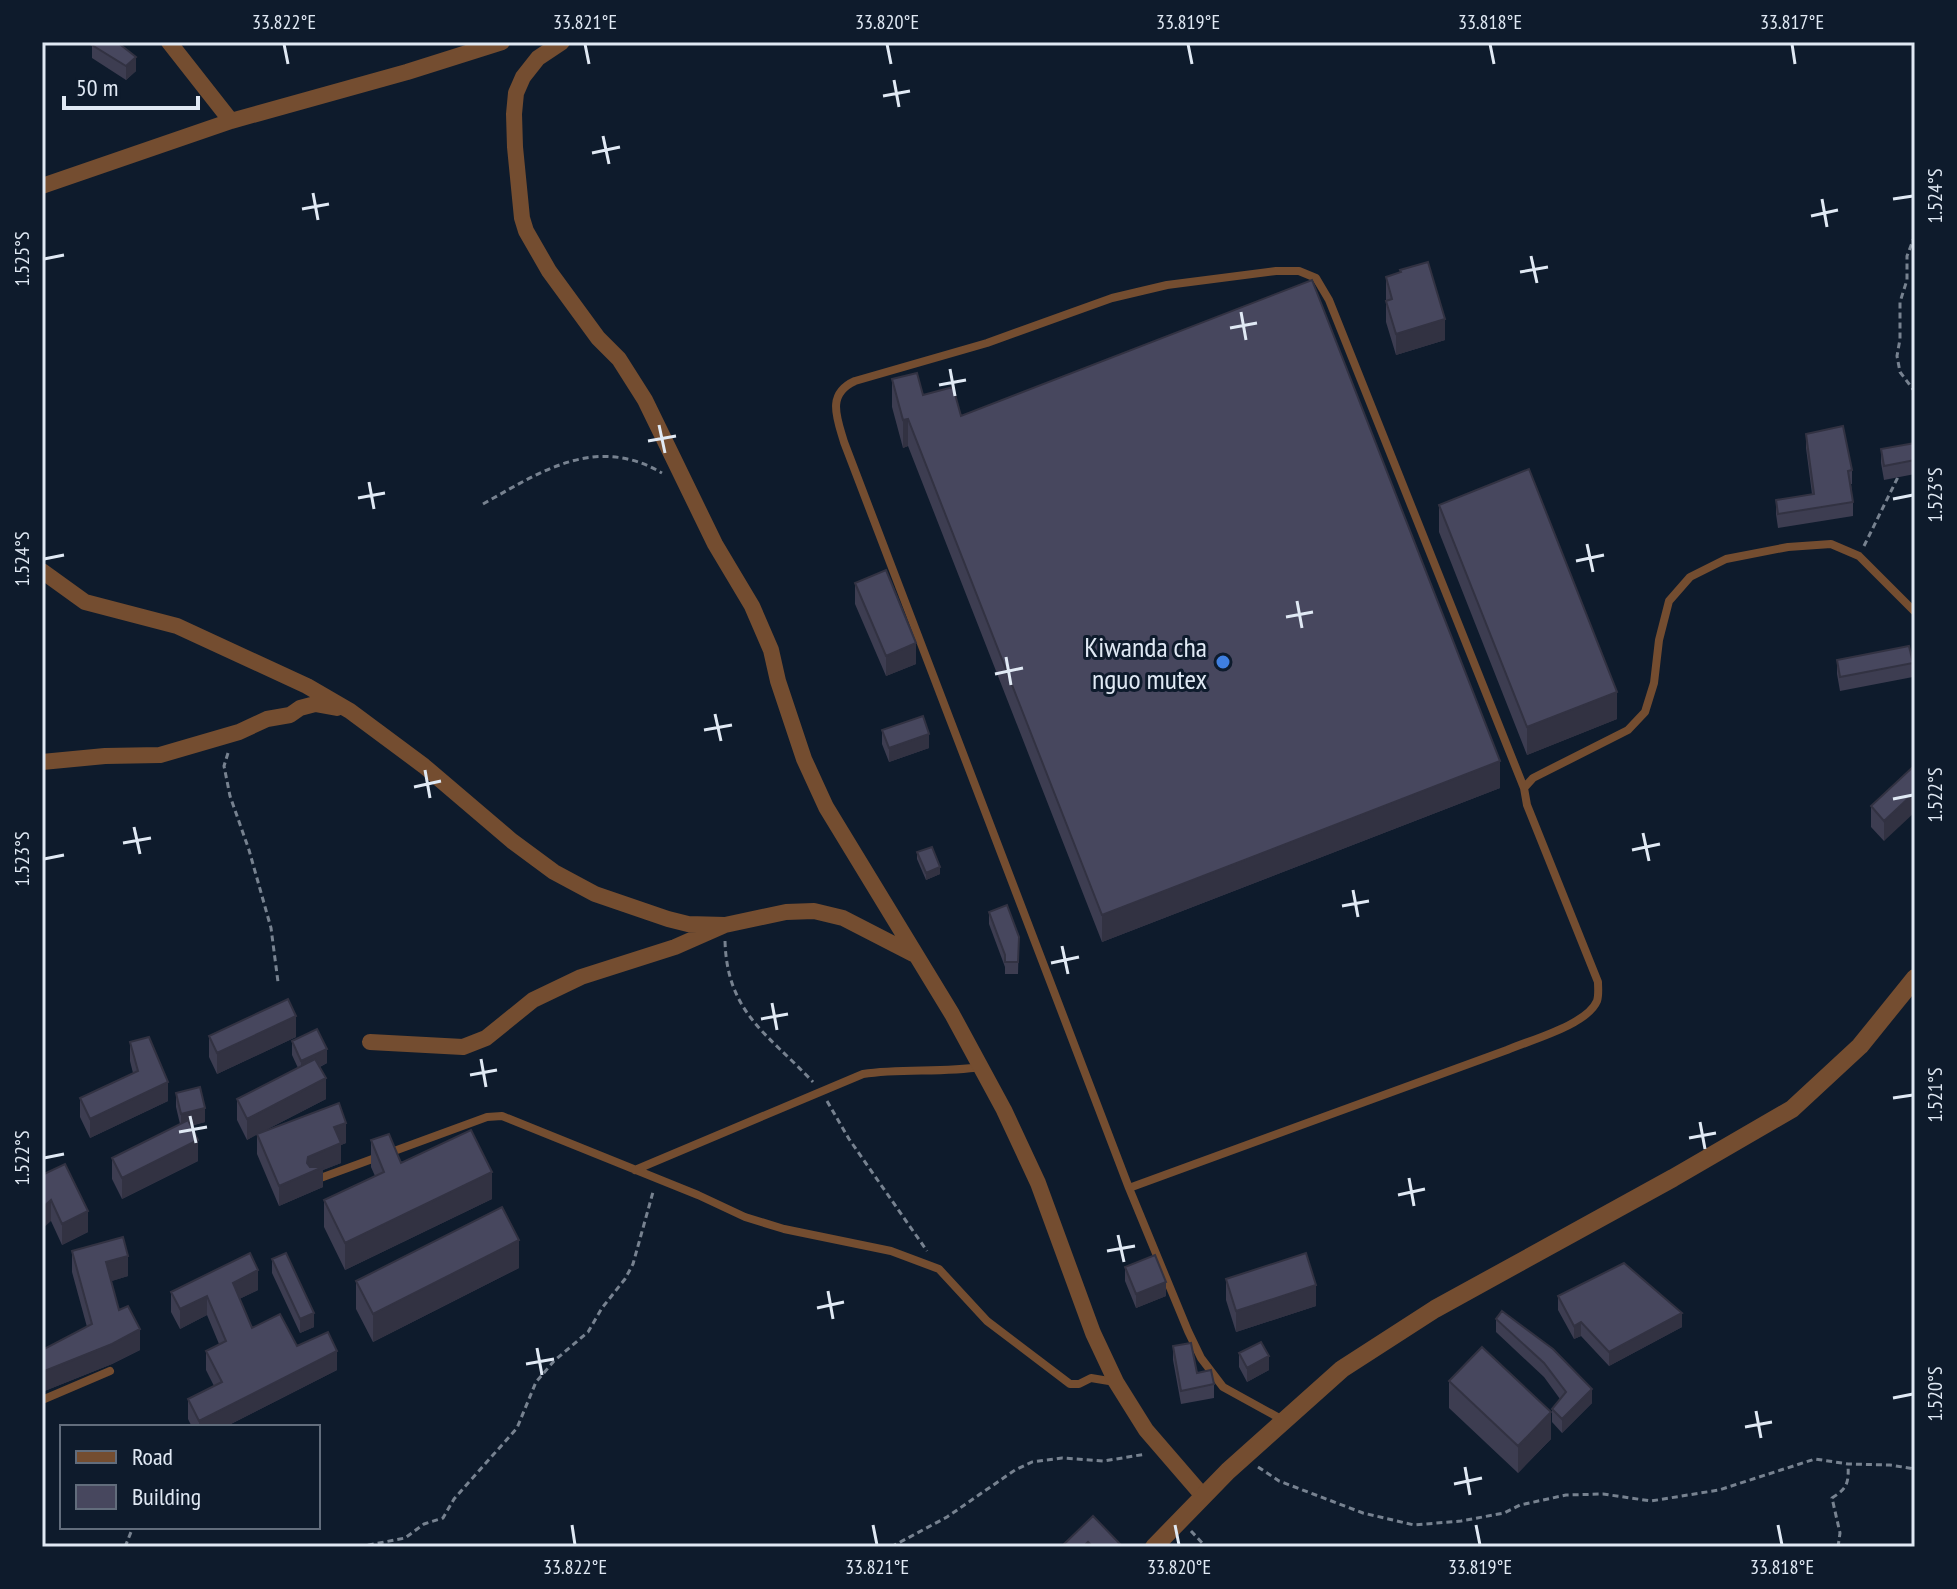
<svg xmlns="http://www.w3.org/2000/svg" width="1957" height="1589" font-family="'PT Sans Narrow',sans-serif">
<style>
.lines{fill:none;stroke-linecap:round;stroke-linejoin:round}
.path{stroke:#778290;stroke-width:3;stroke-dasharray:6 4;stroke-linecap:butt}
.service{stroke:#744d30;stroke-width:8}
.minor{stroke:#744d30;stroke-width:16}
.tertiary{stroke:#744d30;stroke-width:18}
.wall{fill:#3d3d51}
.shaded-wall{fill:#323242}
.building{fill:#47475e;stroke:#323242;stroke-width:2}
.ticks{fill:none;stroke:#e0e9f4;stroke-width:3}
.shop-dot{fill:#3f7fe0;stroke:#0e1b2c;stroke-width:3}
.labels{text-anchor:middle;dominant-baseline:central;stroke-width:6;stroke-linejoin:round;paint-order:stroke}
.poi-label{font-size:28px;fill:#e0e9f4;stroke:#0e1b2c;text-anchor:end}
.neatline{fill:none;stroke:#e0e9f4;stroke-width:3}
.ticks-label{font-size:20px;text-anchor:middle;fill:#e0e9f4}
</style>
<rect width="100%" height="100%" fill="#0e1b2c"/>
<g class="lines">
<path class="path" d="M 1915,235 L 1907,256 L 1907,280 L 1900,302 L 1900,339 L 1897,356 L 1900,372 L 1915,392
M 483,504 C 540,472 596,434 662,473
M 1864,546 L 1898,477
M 228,753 L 224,766 L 230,796 L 249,850 L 271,928 L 278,982
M 725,941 C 727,1013 768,1034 813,1082
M 827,1101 L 849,1139 L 927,1251
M 1258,1467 L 1279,1481 L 1363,1513 L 1414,1525 L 1461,1521 L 1504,1513 L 1520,1505 L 1566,1495 L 1603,1494 L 1651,1501 L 1719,1490 L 1815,1459 L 1848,1464 L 1890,1465 L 1915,1469
M 1191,1531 L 1206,1547
M 125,1547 L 133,1527
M 358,1547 L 405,1538 L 424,1524 L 443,1518 L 454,1499 L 517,1428 L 536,1382 L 554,1361 L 588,1332 L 602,1308 L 625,1279 L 633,1264 L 653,1192
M 891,1547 L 947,1517 L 1015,1470 L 1032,1462 L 1062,1458 L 1104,1461 L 1146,1454
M 1838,1547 L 1840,1533 L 1832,1498 C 1847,1488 1849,1484 1848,1464"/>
<path class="service" d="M 635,1170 L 863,1074 C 902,1068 941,1073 981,1067
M 315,1180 L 487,1117 L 502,1116 L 698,1195 L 745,1217 L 784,1229 L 891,1251 L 939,1269 L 987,1321 L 1070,1384 L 1079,1384 L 1091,1378 L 1115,1382
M 1129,1188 L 1507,1050 C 1530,1040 1587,1025 1597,1001 C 1599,995 1598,988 1598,982 L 1527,805 L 1524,788 L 1533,778 L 1628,730 L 1645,712 L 1654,683 L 1659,640 L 1669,601 L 1690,577 L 1726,559 L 1788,547 L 1831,544 L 1859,556 L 1915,612
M 42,1400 L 110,1371
M 1283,1420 L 1223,1387 L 1201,1358 L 1188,1331 L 1129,1188 L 844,442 C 837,418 826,394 855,381 L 987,343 L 1112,298 L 1167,285 L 1276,271 L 1299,271 L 1316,278 L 1329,300 L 1524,788"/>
<path class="minor" d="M 169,42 L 231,121
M 562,42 L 538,58 L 523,77 L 516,93 L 514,114 L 515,147 L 522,218 L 526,231 L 549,271 L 598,338 L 619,359 L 645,400 L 715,544 L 752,606 L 771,650 L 778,681 L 804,759 L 826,807 L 952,1014 L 1004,1110 L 1038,1183 L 1093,1333 L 1116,1382 L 1146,1430 L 1203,1496
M 42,186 L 231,121 L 407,72 L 502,42
M 42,571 L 85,602 L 177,626 L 307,686 L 350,711 L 424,766 L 512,841 L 554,872 L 595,894 L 668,919 L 688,924 L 725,925
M 42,762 L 105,756 L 160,755 L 239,732 L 267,719 L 290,715 L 300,708 L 315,704 L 337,708
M 370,1042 L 463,1047 L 486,1038 L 533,1000 L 581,977 L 675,947 L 725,925 L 786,912 L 814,911 L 843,918 L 913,954"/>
<path class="tertiary" d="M 1154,1547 L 1228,1471 L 1342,1369 L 1435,1309 L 1673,1178 L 1792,1109 L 1860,1046 L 1915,978"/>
</g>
<path class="wall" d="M 92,45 L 136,71 L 126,80 L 92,58 Z
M 1386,277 L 1445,340 L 1396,355 L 1386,322 Z
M 892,379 L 961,416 L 1500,788 L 1102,942 L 908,446 L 903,448 L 892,407 Z
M 1806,434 L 1852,470 L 1852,484 L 1851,484 L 1853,502 L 1853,516 L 1778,528 L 1776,514 L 1776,500 L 1812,494 L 1806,448 Z
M 1915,443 L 1915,474 L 1884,480 L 1881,463 L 1881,449 Z
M 1439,505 L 1617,719 L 1527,755 L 1439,532 Z
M 855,583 L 916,664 L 886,676 L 855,604 Z
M 1837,660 L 1913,663 L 1913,677 L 1840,691 L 1837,674 Z
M 882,730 L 929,748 L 889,762 L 882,744 Z
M 1915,765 L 1884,841 L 1871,827 L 1871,806 Z
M 917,852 L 940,874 L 926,880 L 917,859 Z
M 989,912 L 1019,937 L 1018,974 L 1005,974 L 1005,967 L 989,924 Z
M 209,1036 L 296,1037 L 217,1074 L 209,1057 Z
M 292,1041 L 327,1063 L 320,1067 L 326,1099 L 260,1133 L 346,1143 L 341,1145 L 341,1163 L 323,1170 L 323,1187 L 279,1206 L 257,1154 L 257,1134 L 247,1140 L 237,1120 L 237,1099 L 298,1068 L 292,1055 Z
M 130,1042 L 168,1101 L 90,1138 L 80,1117 L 80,1098 L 133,1073 L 130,1061 Z
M 176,1093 L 205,1122 L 191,1126 L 198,1161 L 122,1199 L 112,1179 L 112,1158 L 180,1124 L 176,1107 Z
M 371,1140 L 401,1163 L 492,1199 L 345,1270 L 324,1227 L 324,1200 L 375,1176 L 371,1167 Z
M 42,1175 L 88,1232 L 62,1245 L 51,1221 Z
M 72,1251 L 128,1276 L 111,1281 L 119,1310 L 140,1350 L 112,1364 L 42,1392 L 42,1350 L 87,1327 L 72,1272 Z
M 272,1259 L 314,1327 L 300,1333 L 272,1273 Z
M 1125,1267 L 1166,1296 L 1136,1308 L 1125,1281 Z
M 519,1268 L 373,1342 L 356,1309 L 356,1281 Z
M 1226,1279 L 1316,1306 L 1236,1332 L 1226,1300 Z
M 258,1290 L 239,1299 L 252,1328 L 297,1346 L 337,1370 L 225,1427 L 192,1427 L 188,1419 L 188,1399 L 214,1386 L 206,1370 L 206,1351 L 219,1344 L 207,1315 L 180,1329 L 171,1312 L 171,1292 Z
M 1558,1296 L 1682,1327 L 1609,1366 L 1581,1336 L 1574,1339 L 1558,1310 Z
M 1496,1319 L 1592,1403 L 1562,1433 L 1552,1422 L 1552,1409 L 1560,1399 L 1544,1377 L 1496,1332 Z
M 1173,1346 L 1197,1373 L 1214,1384 L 1214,1398 L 1181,1404 L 1173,1360 Z
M 1239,1353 L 1269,1370 L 1247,1382 L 1239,1367 Z
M 1449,1381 L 1551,1439 L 1518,1473 L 1449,1408 Z"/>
<path class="shaded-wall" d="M 136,57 L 136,71 L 126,80 L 126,66 Z
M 1445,319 L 1445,340 L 1396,355 L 1396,334 Z
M 908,419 L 908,446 L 903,448 L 903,420 Z
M 916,643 L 916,664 L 886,676 L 886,656 Z
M 1617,692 L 1617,719 L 1527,755 L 1527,727 Z
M 929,734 L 929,748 L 889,762 L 889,748 Z
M 1500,761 L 1500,788 L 1102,942 L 1102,915 Z
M 1915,792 L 1915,812 L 1884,841 L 1884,821 Z
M 940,867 L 940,874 L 926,880 L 926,873 Z
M 296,1016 L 296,1037 L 217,1074 L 217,1053 Z
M 327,1049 L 327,1063 L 301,1075 L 301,1061 Z
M 326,1078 L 326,1099 L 247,1140 L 247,1119 Z
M 168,1082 L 168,1101 L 90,1138 L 90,1119 Z
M 205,1108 L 205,1122 L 181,1128 L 181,1114 Z
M 346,1123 L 346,1143 L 341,1145 L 341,1163 L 323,1170 L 323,1187 L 279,1206 L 279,1186 L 307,1163 L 308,1157 L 334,1127 Z
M 198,1140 L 198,1161 L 122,1199 L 122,1178 Z
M 492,1172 L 492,1199 L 345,1270 L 345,1243 Z
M 51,1200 L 51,1221 L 42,1229 L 42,1208 Z
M 88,1211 L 88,1232 L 62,1245 L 62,1224 Z
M 519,1240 L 519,1268 L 373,1342 L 373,1314 Z
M 128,1256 L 128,1276 L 106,1283 L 106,1262 Z
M 258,1270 L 258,1290 L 233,1302 L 233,1283 Z
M 1166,1282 L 1166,1296 L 1136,1308 L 1136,1294 Z
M 1316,1285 L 1316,1306 L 1236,1332 L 1236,1311 Z
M 207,1296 L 207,1315 L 180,1329 L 180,1309 Z
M 314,1313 L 314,1327 L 300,1333 L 300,1319 Z
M 1682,1313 L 1682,1327 L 1609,1366 L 1609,1352 Z
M 1581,1322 L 1581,1336 L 1574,1339 L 1574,1326 Z
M 140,1329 L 140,1350 L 112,1364 L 42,1392 L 42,1372 Z
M 337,1351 L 337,1370 L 225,1427 L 199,1427 L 199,1421 Z
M 1269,1356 L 1269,1370 L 1247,1382 L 1247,1368 Z
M 1592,1389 L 1592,1403 L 1562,1433 L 1562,1419 Z
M 1551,1412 L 1551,1439 L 1518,1473 L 1518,1446 Z
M 44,1501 L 44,1515 L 42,1515 L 42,1502 Z"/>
<path class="building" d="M 95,42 L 117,42 L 136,57 L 126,66 L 92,45 Z
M 1428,262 L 1445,319 L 1396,334 L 1386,301 L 1392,299 L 1386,277 L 1401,272 L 1400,270 Z
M 1312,280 L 1500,761 L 1102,915 L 908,419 L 903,420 L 892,379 L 917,373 L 923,395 L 953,387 L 961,416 Z
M 1843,426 L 1852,470 L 1848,471 L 1853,502 L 1778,514 L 1776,500 L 1814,494 L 1806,434 Z
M 1915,443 L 1915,460 L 1884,466 L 1881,449 Z
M 1529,469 L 1617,692 L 1527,727 L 1439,505 Z
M 886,570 L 916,643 L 886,656 L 855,583 Z
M 1909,646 L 1913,663 L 1840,677 L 1837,660 Z
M 923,716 L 929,734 L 889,748 L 882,730 Z
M 1915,765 L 1915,792 L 1884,821 L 1871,806 Z
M 932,847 L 940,867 L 926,873 L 917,852 Z
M 1007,905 L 1019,937 L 1018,962 L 1005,962 L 1005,955 L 989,912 Z
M 288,999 L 296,1016 L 217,1053 L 209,1036 Z
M 317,1029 L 327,1049 L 301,1061 L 292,1041 Z
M 149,1037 L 168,1082 L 90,1119 L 80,1098 L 138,1071 L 130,1042 Z
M 315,1059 L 326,1078 L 247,1119 L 237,1099 Z
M 200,1087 L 205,1108 L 181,1114 L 176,1093 Z
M 339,1103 L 346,1123 L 334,1127 L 341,1143 L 308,1157 L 307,1163 L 310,1167 L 323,1167 L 279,1186 L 257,1134 Z
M 188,1120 L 198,1140 L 122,1178 L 112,1158 Z
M 471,1130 L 492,1172 L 345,1243 L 324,1200 L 384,1172 L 371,1140 L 389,1134 L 401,1163 Z
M 65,1164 L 88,1211 L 62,1224 L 51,1200 L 42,1208 L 42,1175 Z
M 502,1207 L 519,1240 L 373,1314 L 356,1281 Z
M 123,1237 L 128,1256 L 106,1262 L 119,1310 L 128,1306 L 140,1329 L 112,1344 L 42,1372 L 42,1350 L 92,1324 L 72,1251 Z
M 250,1253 L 258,1270 L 233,1283 L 252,1328 L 280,1314 L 297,1346 L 328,1332 L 337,1351 L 199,1421 L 188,1399 L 222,1382 L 206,1351 L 226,1341 L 207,1296 L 180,1309 L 171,1292 Z
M 286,1253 L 314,1313 L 300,1319 L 272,1259 Z
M 1306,1253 L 1316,1285 L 1236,1311 L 1226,1279 Z
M 1155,1255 L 1166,1282 L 1136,1294 L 1125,1267 Z
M 1624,1263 L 1682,1313 L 1609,1352 L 1581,1322 L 1574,1326 L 1558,1296 Z
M 1502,1311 L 1553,1349 L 1592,1389 L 1562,1419 L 1552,1409 L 1566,1392 L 1544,1363 L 1496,1319 Z
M 1261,1342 L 1269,1356 L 1247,1368 L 1239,1353 Z
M 1191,1343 L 1197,1373 L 1211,1370 L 1214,1384 L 1181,1391 L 1173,1346 Z
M 1482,1347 L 1551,1412 L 1518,1446 L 1449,1381 Z
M 1093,1516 L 1120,1544 L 1117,1547 L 1093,1547 L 1088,1542 L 1083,1547 L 1061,1547 Z"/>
<path class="ticks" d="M 284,44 L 288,64M 585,44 L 589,64M 887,44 L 891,64M 1188,44 L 1192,64M 1490,44 L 1494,64M 1792,44 L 1795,64M 894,80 L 899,107M 883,96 L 910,91M 603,136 L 609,164M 592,153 L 620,147M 313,193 L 318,220M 1822,199 L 1827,227M 1893,199 L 1913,196M 302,209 L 329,204M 1811,216 L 1838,210M 1531,256 L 1537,283M 44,259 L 64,255M 1520,272 L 1548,267M 1241,312 L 1246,340M 1230,328 L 1257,323M 950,369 L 955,396M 939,385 L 966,380M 659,425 L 665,453M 648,441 L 676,436M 369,482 L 374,509M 358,498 L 385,493M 1893,499 L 1913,495M 1587,544 L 1593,572M 44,559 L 64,555M 1576,561 L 1604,555M 1297,601 L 1302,628M 1286,617 L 1313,612M 1006,657 L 1011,685M 995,674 L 1023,668M 715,714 L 721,741M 704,730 L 732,725M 425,770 L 430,798M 414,787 L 441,781M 1893,799 L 1913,795M 134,827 L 140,854M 1643,833 L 1649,861M 123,843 L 151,838M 1632,850 L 1660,844M 44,859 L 64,855M 1353,890 L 1358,917M 1342,906 L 1369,901M 1062,946 L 1068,974M 1051,963 L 1079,957M 772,1003 L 777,1030M 761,1019 L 788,1014M 481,1059 L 486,1087M 470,1075 L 497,1070M 1893,1098 L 1913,1095M 190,1116 L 196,1143M 1700,1122 L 1705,1149M 179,1132 L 207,1127M 1689,1138 L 1716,1133M 44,1158 L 64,1154M 1409,1178 L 1414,1206M 1398,1195 L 1425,1189M 1118,1235 L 1124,1262M 1107,1251 L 1135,1246M 828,1291 L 833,1319M 817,1308 L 844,1302M 537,1348 L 542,1375M 526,1364 L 554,1359M 1893,1398 L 1913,1394M 1756,1411 L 1761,1438M 1745,1427 L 1772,1422M 1465,1467 L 1470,1495M 1454,1484 L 1482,1478M 572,1525 L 575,1545M 873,1525 L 877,1545M 1175,1525 L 1179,1545M 1476,1525 L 1480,1545M 1778,1525 L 1782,1545"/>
<circle class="shop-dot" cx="1223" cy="662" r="8"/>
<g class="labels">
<g class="poi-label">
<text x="1207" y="646">Kiwanda cha<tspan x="1207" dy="32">nguo mutex</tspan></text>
</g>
</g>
<rect width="1957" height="1589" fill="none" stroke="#0e1b2c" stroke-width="88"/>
<rect x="60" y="1425" width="260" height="104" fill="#0e1b2c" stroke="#626d7c" stroke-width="2"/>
<rect x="76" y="1451" width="40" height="12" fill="#744d30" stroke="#626d7c" stroke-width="2"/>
<text x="132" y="1465" font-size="24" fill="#e0e9f4">Road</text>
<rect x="76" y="1485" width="40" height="24" fill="#47475e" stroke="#626d7c" stroke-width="2"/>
<text x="132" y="1505" font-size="24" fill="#e0e9f4">Building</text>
<path d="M64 96v12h134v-12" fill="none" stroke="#e0e9f4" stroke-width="4"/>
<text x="76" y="96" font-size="24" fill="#e0e9f4" stroke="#0e1b2c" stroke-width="6" paint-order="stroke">50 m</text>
<rect x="44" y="44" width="1869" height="1501" class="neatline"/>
<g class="ticks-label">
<text x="284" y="29">33.822°E</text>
<text x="585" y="29">33.821°E</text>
<text x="887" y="29">33.820°E</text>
<text x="1188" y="29">33.819°E</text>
<text x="1490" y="29">33.818°E</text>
<text x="1792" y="29">33.817°E</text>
<text transform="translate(1935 196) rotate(-90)" y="7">1.524°S</text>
<text transform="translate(22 259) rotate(-90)" y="7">1.525°S</text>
<text transform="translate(1935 495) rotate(-90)" y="7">1.523°S</text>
<text transform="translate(22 559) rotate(-90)" y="7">1.524°S</text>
<text transform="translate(1935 795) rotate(-90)" y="7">1.522°S</text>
<text transform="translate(22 859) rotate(-90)" y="7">1.523°S</text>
<text transform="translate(1935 1095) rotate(-90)" y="7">1.521°S</text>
<text transform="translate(22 1158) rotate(-90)" y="7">1.522°S</text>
<text transform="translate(1935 1394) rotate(-90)" y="7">1.520°S</text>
<text x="575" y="1574">33.822°E</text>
<text x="877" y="1574">33.821°E</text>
<text x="1179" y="1574">33.820°E</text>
<text x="1480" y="1574">33.819°E</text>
<text x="1782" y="1574">33.818°E</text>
</g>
</svg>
